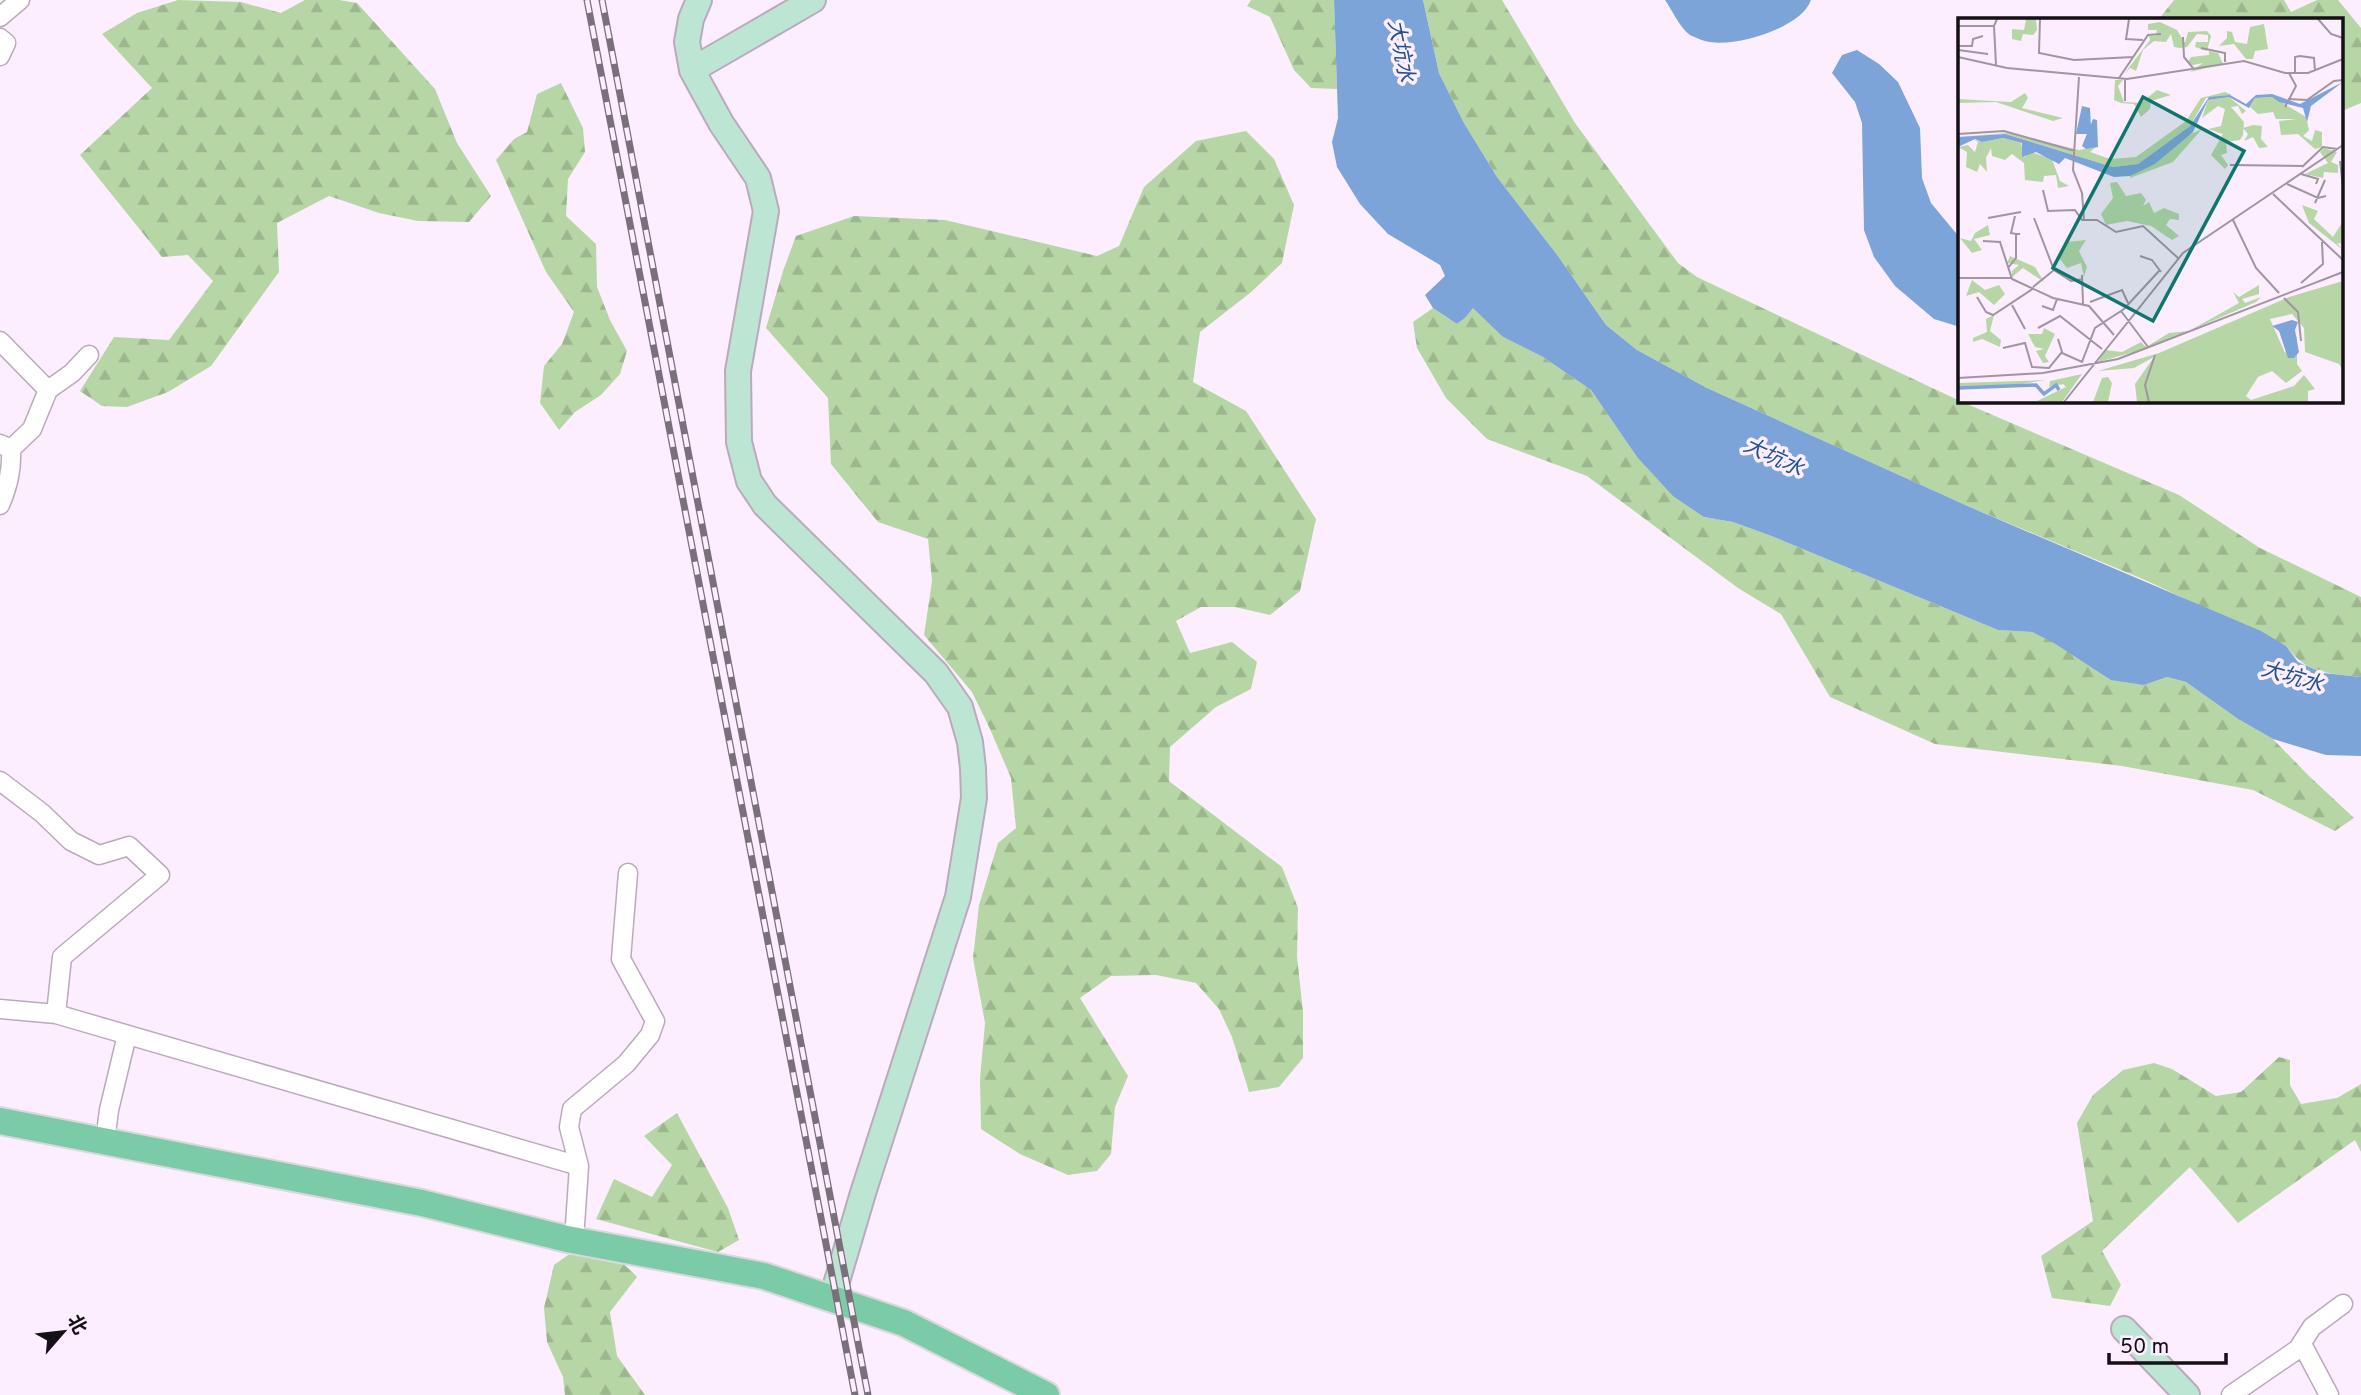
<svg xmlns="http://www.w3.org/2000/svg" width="2361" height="1395" font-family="Overpass,'Noto Sans SC',sans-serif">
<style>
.forest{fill:url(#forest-firs)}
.water{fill:#7da4d9}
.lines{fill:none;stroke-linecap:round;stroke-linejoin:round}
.street-casing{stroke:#baaabc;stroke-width:21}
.secondary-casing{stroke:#baaabc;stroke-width:28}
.primary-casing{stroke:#dad9da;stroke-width:30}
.street{stroke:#fff;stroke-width:18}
.secondary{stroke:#bde5d4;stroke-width:24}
.primary{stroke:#7ccba8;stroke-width:26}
.rail-casing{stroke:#79707b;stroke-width:7}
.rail{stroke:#fceefe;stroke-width:4.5;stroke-dasharray:13;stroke-linecap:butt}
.labels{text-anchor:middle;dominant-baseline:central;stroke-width:7;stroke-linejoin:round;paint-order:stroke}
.water-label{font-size:21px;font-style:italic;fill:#205293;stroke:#fceefe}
.inset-river{fill:none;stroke:#7da4d9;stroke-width:3.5}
.inset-road{fill:none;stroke:#a095a1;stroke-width:2}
.view{fill:#0f766e;fill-opacity:0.15;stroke:#0f766e;stroke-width:3.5}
.inset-edge{fill:none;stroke:#150f16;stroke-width:3.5}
</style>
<defs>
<pattern id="forest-firs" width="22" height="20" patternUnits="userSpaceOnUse" patternTransform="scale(1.75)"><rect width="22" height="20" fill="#b7d6a6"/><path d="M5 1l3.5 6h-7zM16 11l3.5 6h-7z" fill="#9cb68e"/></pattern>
</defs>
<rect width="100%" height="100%" fill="#fceefe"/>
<path class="forest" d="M 178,0 L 241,2 L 281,13 L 305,0 L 339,0 L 357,3 L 435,89 L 457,143 L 491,196 L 469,222 L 418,221 L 379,213 L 329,196 L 277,223 L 279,272 L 211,366 L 168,392 L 127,407 L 102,406 L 80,391 L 114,337 L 169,340 L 213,281 L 188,255 L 162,257 L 80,155 L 152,88 L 102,34 L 137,13 Z
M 1251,0 L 1334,0 L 1337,89 L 1311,88 L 1294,70 L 1270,17 L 1247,6 Z
M 1423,0 L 1502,0 L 1575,123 L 1678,263 L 1697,277 L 1960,401 L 2179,495 L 2260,548 L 2361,597 L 2361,677 C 2328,673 2308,675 2286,646 L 2145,580 L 1972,508 L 1707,388 L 1637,350 L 1606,325 L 1558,256 L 1497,177 L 1464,123 L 1439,73 Z
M 2174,0 L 2284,0 L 2291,12 L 2317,0 L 2338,0 L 2361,28 L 2361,103 L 2342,111 L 2342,19 L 2159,19 Z
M 561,83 L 583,128 L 585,152 L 568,179 L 566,216 L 596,244 L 597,287 L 610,320 L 627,351 L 620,374 L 601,395 L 575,412 L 559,430 L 540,403 L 544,366 L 562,344 L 574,312 L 546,272 L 496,160 L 514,139 L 527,132 L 537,94 Z
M 1246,131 L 1274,159 L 1294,205 L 1282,263 L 1250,293 L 1200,332 L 1193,382 L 1246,411 L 1316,519 L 1300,591 L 1270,615 L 1235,607 L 1201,607 L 1176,621 L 1190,653 L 1232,642 L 1257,662 L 1251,689 L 1216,707 L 1170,747 L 1169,781 L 1282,867 L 1298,908 L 1297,956 L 1303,1012 L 1303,1058 L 1279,1087 L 1249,1092 L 1232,1037 L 1219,1009 L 1196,983 L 1156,975 L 1111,976 L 1080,998 L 1128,1076 L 1115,1107 L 1111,1154 L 1097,1171 L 1068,1175 L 1020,1154 L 981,1129 L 980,1078 L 985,1023 L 973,958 L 979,905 L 998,843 L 1016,828 L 1011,778 L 990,729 L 972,692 L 924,635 L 932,581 L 928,539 L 878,522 L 831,464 L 828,398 L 766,328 L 783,271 L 796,236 L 854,216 L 945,220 L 1097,256 L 1119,246 L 1144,187 L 1196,141 Z
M 1473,307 L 1483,316 L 1503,337 L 1543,357 L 1591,390 L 1637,457 L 1704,517 L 1733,522 L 1774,537 L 1998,630 L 2032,632 L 2144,685 L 2167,677 L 2186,682 L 2238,719 L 2273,739 L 2309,776 L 2354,818 L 2335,831 L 2253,790 L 2122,766 L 1935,744 L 1830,697 L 1781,614 L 1738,588 L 1587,476 L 1487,439 L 1446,398 L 1417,348 L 1413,322 L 1433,308 L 1457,324 L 1465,318 Z
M 2279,1057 L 2290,1060 L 2290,1085 L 2301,1104 L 2337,1098 L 2361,1084 L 2361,1152 L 2355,1140 L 2238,1223 L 2190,1167 L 2102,1251 L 2121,1285 L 2110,1306 L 2052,1298 L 2041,1256 L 2093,1221 L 2077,1123 L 2093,1095 L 2123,1070 L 2154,1063 L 2172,1069 L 2216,1096 L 2241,1092 Z
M 677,1113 L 728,1208 L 739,1240 L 718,1252 L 596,1219 L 614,1179 L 652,1197 L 672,1165 L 644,1136 Z
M 568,1255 C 601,1256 614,1251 637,1277 L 610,1312 L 617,1356 L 645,1395 L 565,1395 L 563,1377 L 547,1342 L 544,1308 L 554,1265 Z"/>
<path class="water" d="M 1334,0 L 1423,0 L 1439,73 L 1464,123 L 1497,177 L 1558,256 L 1606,325 L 1637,350 L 1707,388 L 1972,508 L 2261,631 L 2286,646 L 2298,662 L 2323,673 L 2361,677 L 2361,756 L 2326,755 L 2273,739 L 2238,719 L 2186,682 L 2167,677 L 2144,685 L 2111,680 L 2054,643 L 2032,632 L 1998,630 L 1774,537 L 1733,522 L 1704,517 L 1673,496 L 1637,457 L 1591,390 L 1543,357 L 1503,337 L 1473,308 L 1465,318 L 1457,324 L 1433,308 L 1425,295 L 1445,276 L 1440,265 L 1388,234 L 1360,204 L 1337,167 L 1332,142 L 1338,118 Z
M 1665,0 L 1811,0 C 1802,28 1732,49 1705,41 C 1701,40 1695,37 1690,35 C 1680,28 1672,10 1665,0 Z
M 1857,50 L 1879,64 L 1898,82 L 1920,128 L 1922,178 L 1931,203 L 1960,238 L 1960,327 L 1934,319 L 1895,286 L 1874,257 L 1864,230 L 1862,123 L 1855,102 L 1832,73 L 1842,55 Z"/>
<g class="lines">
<defs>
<path id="street" d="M 0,17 L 20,0
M 0,38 L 6,43 L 0,56
M 0,341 L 48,390
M 0,444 L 11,449 L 32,429 L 48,390 L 72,373 L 89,355
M 0,505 C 8,486 12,470 11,449
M 0,781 L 42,813 L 71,841 L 99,855 L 129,846 L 160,875 L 62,957 L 56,1014
M 0,1009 L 56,1014 L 579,1166
M 105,1141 L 109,1110 L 127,1035
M 574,1240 L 579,1166 L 569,1127 L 572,1109 L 626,1064 L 650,1035 L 655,1021 L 621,959 L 628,873
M 2302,1344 L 2329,1395
M 2231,1395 L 2298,1349 L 2312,1327 L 2343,1304"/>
<path id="secondary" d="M 699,0 L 691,19 L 687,42 L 692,70 L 721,123 L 758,178 L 766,211 L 738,371 L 739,442 L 749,481 L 765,505 L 936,673 L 960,707 L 970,742 L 973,768 L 974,798 L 958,897 L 863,1193 L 832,1298
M 692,70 L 813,0
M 2124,1329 L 2187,1395"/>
<path id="primary" d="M 0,1121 L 422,1203 L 567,1239 L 764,1276 L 904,1323 L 1046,1395"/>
</defs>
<use href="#street" class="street-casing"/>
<use href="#secondary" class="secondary-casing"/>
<use href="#primary" class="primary-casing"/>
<use href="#street" class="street"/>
<use href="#secondary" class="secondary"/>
<use href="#primary" class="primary"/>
<defs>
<path id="rail" d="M 587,0 L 855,1395
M 602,0 L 868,1395"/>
</defs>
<use href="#rail" class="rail-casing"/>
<use href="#rail" class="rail"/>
</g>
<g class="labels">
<g class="water-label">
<text transform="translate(1400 51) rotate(79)">大坑水</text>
<text transform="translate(1773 458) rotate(25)">大坑水</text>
<text transform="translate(2292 678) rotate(16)">大坑水</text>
</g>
</g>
<g transform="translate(1958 18)">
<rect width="385" height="385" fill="#fceefe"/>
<path d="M 68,1 L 78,1 L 79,12 L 75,17 L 65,16 L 63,23 L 54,21 L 54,11 L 66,12 ZM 202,4 L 219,12 L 227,25 L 230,14 L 249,13 L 253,18 L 249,33 L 237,29 L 238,24 L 250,24 L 250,17 L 239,16 L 229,29 L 222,30 L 216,29 L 213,16 L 208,24 L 196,23 L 185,32 L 178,53 L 172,50 L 166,56 L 192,22 L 191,18 L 198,18 L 199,12 L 190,12 L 190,6 ZM 306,6 L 310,31 L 297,33 L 295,41 L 288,41 L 276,26 L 261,28 L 269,20 L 269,13 L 274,14 L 277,24 L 289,26 L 292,9 ZM 251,33 L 260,35 L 265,46 L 232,54 L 245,45 L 235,47 L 230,44 L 233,39 L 251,37 ZM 157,62 L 165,62 L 160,68 L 166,84 L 183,85 L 199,72 L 213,77 L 193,83 L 192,91 L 183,99 L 176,86 L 163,85 L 156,82 ZM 267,74 L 274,77 L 248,80 L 232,108 L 180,146 L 155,149 L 47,116 L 0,119 L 50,115 L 121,132 L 138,129 L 132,134 L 152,141 L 178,139 L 228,103 L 243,80 ZM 67,75 L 70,80 L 64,90 L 105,100 L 95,103 L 38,84 L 0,85 L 0,81 L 53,84 ZM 271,79 L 288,93 L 284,96 L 280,88 L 273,89 L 286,104 L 285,117 L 282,122 L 268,124 L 269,135 L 263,137 L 270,147 L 267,151 L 253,137 L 265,116 L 250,111 L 263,108 L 267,91 L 260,88 L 244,100 L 250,82 ZM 315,79 L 348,99 L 351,112 L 345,118 L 354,123 L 357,112 L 364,114 L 364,129 L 357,131 L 340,116 L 323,117 L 321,103 L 339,101 L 318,101 L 315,94 L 300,96 L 292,89 L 297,80 ZM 295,107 L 304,108 L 303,121 L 310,129 L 301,130 L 295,119 L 286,123 L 290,116 L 285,110 ZM 244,111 L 215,144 L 172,160 L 173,155 L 197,146 L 228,118 ZM 45,120 L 63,125 L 66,139 L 73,134 L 94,141 L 102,163 L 111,168 L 100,170 L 98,157 L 86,158 L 85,164 L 67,162 L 66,145 L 54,136 L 47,142 L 34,138 L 33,130 L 28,140 L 29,154 L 22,146 L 19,154 L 8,149 L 9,134 L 0,129 L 10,127 L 17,134 L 20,124 L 15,121 L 24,124 ZM 366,130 L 379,134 L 373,144 L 380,147 L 380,155 L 366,154 L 365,160 L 347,156 L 370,145 L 362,134 ZM 159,164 L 168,178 L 183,175 L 188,182 L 185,188 L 191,184 L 196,195 L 206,190 L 221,196 L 221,202 L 212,201 L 208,207 L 221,218 L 214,222 L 193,208 L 169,203 L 148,207 L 143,196 L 155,180 L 152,165 ZM 344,187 L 360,193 L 356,201 L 375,219 L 385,203 L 385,226 L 379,225 L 385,232 L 351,205 ZM 30,207 L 32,217 L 16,221 L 24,232 L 14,235 L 2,220 L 13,223 L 17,215 ZM 128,222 L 121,233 L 129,249 L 126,259 L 123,245 L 109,250 L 101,240 L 109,224 ZM 52,238 L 77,249 L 86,264 L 65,250 L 54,259 L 54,253 L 61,247 L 49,245 ZM 14,262 L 27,272 L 41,267 L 47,276 L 36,287 L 21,274 L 8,278 ZM 385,263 L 385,352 L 381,346 L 347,334 L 346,310 L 334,296 L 312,301 L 327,335 L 339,318 L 339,346 L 344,353 L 328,365 L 314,353 L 300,359 L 288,378 L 293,382 L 336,368 L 346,357 L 357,371 L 350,373 L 350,384 L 179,384 L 177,366 L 196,339 L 176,350 L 140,353 L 201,335 L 331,279 ZM 301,267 L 301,276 L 284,281 L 287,285 L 303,279 L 298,284 L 194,329 L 140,344 L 147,332 L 164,334 L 183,324 L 188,329 L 211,315 L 231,313 L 281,285 L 275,274 L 281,279 ZM 36,297 L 32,313 L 43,322 L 42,329 L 24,321 L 15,324 L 15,320 L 29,314 L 28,301 ZM 86,310 L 97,316 L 87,338 L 91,344 L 85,345 L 78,333 L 86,331 L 77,329 L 70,316 L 84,316 ZM 124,356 L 104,384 L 79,383 L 108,369 L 105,366 L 91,369 L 92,363 ZM 150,359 L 154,365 L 150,384 L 135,384 L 144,360 ZM 88,362 L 44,369 L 0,369 L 0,365 Z" fill="#b7d6a6"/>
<path d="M 385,64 L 353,88 L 349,104 L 345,90 L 321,84 L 314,79 L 297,80 L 291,90 L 271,79 L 250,82 L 235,114 L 197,146 L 172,158 L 156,159 L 107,140 L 101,146 L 78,134 L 64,139 L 64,125 L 45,120 L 24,124 L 17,121 L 0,129 L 0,119 L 47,116 L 155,149 L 180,146 L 232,108 L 251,79 L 272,77 L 288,86 L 298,77 L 314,76 L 342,86 ZM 124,88 L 132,90 L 133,110 L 130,116 L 118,116 ZM 135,101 L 139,102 L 140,129 L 128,131 L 124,128 ZM 334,302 L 340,304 L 337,312 L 341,334 L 336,340 L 330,340 L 321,313 L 314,308 Z" fill="#7da4d9"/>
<path class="inset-river" d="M 0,370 L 78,367 L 86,376 L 98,367 L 101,372"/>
<path class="inset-road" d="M 82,1 L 81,35 L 116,42 L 175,39M 171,1 L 168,21 L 185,22M 360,1 L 373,16 L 385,20M 0,8 L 36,8 L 39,1M 36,8 L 38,47M 225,19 L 226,39 L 235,50M 0,28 L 14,28 L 15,21 L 25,18M 243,30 L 267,35 L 267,44M 0,32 L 30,36M 0,39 L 49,50 L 169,61 L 286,43 L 327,55 L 350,55 L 385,41M 337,55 L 337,39 L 342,38 L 356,40 L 357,53M 121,59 L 115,152 L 124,175 L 126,202M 161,60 L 190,17 L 203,16M 167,61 L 167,83M 330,81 L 349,82 L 376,63 L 385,62M 327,89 L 338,68 L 331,55M 0,116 L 46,113 L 117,133M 382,143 L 385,170M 272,147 L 345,148M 344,149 L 365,129 L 379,131M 343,156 L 360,161 L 358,166M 329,166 L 360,180 L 368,178M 85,172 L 90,193 L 117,192 L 124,202 L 139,202 L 158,214 L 185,208 L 220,240M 315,176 L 385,242M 357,185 L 367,162M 57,198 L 53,215 L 58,216M 30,200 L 63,194M 76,200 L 96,252 L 113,263 L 125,261M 275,202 L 298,250 L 321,275M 25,223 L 42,224 L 54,261 L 95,280 L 131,288 L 156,317M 182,238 L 194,242 L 203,254M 50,250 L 58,240 L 58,216 L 62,216M 124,257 L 125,286M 0,260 L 53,260M 343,265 L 365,246 L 364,224M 75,269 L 96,252M 19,279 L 28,294 L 35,297 L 76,270M 326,280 L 340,294 L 343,323M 132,284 L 164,272 L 170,285M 54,287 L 67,311M 84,288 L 95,292 L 99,281M 163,293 L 190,329M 80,310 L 102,298 L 144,331M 45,330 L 67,325 L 74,349 L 91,350 L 104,334 L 100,321M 104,335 L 124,344 L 137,310 L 166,291 L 201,253M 0,360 L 85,355 L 160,341 L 385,254M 106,384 L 225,235 L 385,127M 191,384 L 187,367 L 197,337"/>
<path class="view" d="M 185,79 L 286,133 L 195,303 L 95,250 Z"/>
<rect width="385" height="385" class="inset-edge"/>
</g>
<g transform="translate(63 1332) rotate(62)" stroke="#fceefe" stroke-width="5" paint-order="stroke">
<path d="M0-5L12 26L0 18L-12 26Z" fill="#150f16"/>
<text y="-10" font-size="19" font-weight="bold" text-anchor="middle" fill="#150f16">北</text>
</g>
<path d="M2109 1353v10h117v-10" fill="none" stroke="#150f16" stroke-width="3.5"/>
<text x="2120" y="1353" font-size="21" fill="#150f16" stroke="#fceefe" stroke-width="5" paint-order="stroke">50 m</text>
</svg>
